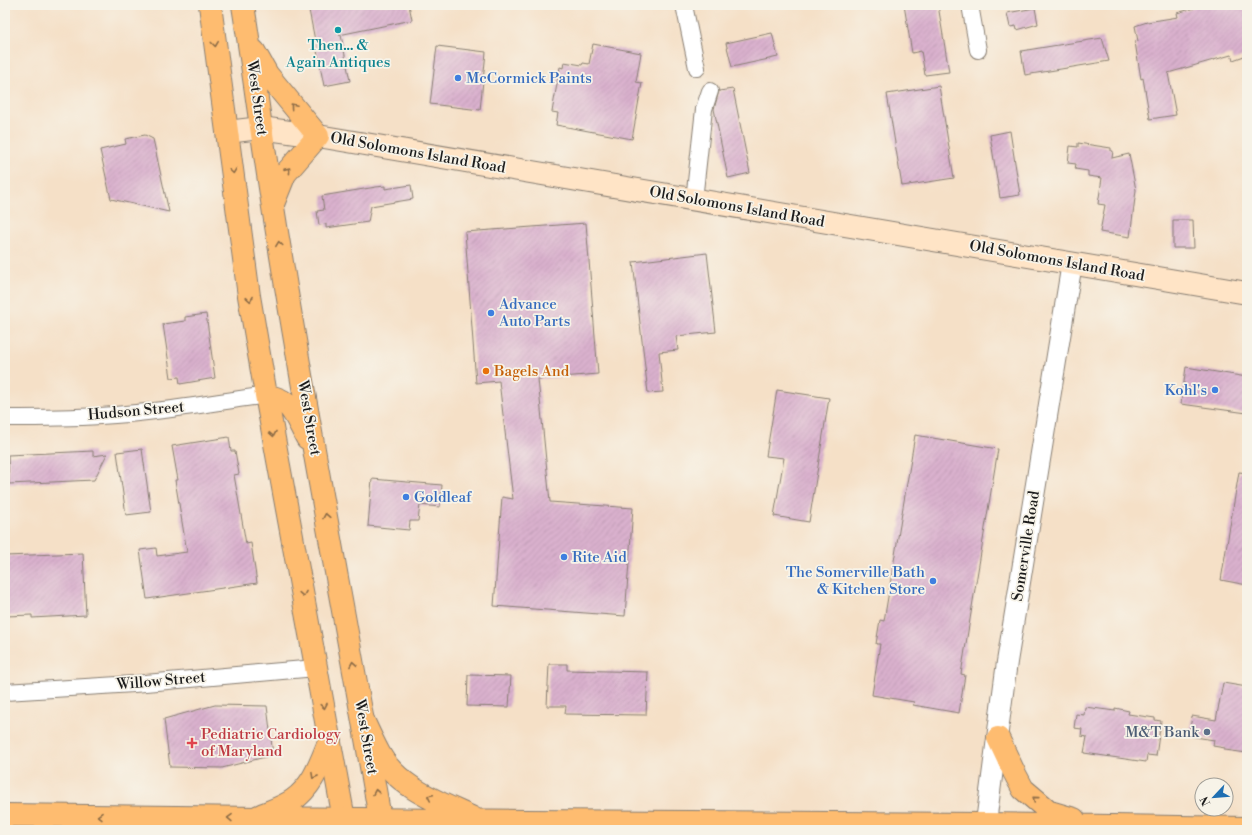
<svg xmlns="http://www.w3.org/2000/svg" width="1252" height="835" font-family="'Libre Bodoni',serif">
<style>
.building{fill:url(#building-hatch)}
.lines{fill:none;stroke-linecap:round;stroke-linejoin:round}
.minor-casing{stroke:#887e72;stroke-width:18}
.tertiary-casing{stroke:#887e72;stroke-width:22}
.secondary-casing{stroke:#887e72;stroke-width:24}
.primary-casing{stroke:#887e72;stroke-width:24}
.trunk-casing{stroke:#887e72;stroke-width:24}
.minor{stroke:#fff;stroke-width:16}
.tertiary{stroke:#fff;stroke-width:20}
.secondary{stroke:#ffe4c6;stroke-width:22}
.primary{stroke:#febc70;stroke-width:22}
.trunk{stroke:#febc70;stroke-width:22}
.oneway{stroke:#8d6c46}
.culture-dot{fill:#0f9aa8;stroke:#f7f3e8;stroke-width:1.5}
.shop-dot{fill:#3f7fe0;stroke:#f7f3e8;stroke-width:1.5}
.food-dot{fill:#e8710a;stroke:#f7f3e8;stroke-width:1.5}
.service-dot{fill:#5c6f8a;stroke:#f7f3e8;stroke-width:1.5}
.health-dot{fill:#e0444e;stroke:#f7f3e8;stroke-width:1.5}
.labels{text-anchor:middle;dominant-baseline:central;stroke-width:3.5;stroke-linejoin:round;paint-order:stroke}
.culture-label{font-size:15px;fill:#0d838f;stroke:#f7f3e8}
.shop-label{font-size:15px;fill:#366cbe;stroke:#f7f3e8;text-anchor:start}
.street-label{font-size:15px;fill:#1c1c1c;stroke:#f7f3e8}
.food-label{font-size:15px;fill:#c56008;stroke:#f7f3e8;text-anchor:start}
.service-label{font-size:15px;fill:#4e5e75;stroke:#f7f3e8;text-anchor:end}
.health-label{font-size:15px;fill:#be3a42;stroke:#f7f3e8;text-anchor:start}
</style>
<defs>
<pattern id="building-hatch" width="6" height="6" patternUnits="userSpaceOnUse"><rect width="6" height="6" fill="#dab1ce"/><path d="M-1 1l2-2M0 6l6-6M5 7l2-2" fill="none" stroke="#ba98b0"/></pattern>
</defs>
<rect width="100%" height="100%" fill="#f7f3e8"/>
<filter id="ink" filterUnits="userSpaceOnUse"><feTurbulence type="fractalNoise" baseFrequency=".025" numOctaves="2"/><feDisplacementMap in="SourceGraphic" scale="8" xChannelSelector="R" yChannelSelector="G"/><feConvolveMatrix kernelMatrix="1 2 1 2 8 2 1 2 1" color-interpolation-filters="sRGB"/></filter>
<filter id="wash" filterUnits="userSpaceOnUse"><feTurbulence type="fractalNoise" baseFrequency=".012" numOctaves="4" result="noise"/><feDisplacementMap in="SourceGraphic" scale="16" xChannelSelector="R" yChannelSelector="G"/><feGaussianBlur stdDeviation="0.9" result="paint"/><feColorMatrix in="noise" values="0 0 0 0 0 0 0 0 0 0 0 0 0 0 0 0 0 1.4 0 .05"/><feComposite in="paint" operator="in"/></filter>
<g filter="url(#wash)">
<rect width="100%" height="100%" fill="#f5e0c7"/>
<g id="blocks">
<path class="building" d="M 308,5 L 409,5 L 412,20 L 339,35 L 341,35 L 350,81 L 324,86 Z
M 904,5 L 938,5 L 949,72 L 925,75 L 921,51 L 912,53 Z
M 1194,5 L 1247,5 L 1247,55 L 1233,60 L 1231,55 L 1168,73 L 1176,115 L 1150,119 L 1143,78 L 1141,79 L 1135,42 L 1138,41 L 1135,26 L 1147,22 L 1178,17 L 1177,13 L 1194,8 Z
M 1035,8 L 1038,24 L 1017,30 L 1016,26 L 1010,27 L 1007,13 Z
M 772,33 L 778,57 L 732,67 L 726,43 Z
M 1102,38 L 1109,61 L 1025,75 L 1021,51 Z
M 593,44 L 641,53 L 636,82 L 642,83 L 632,139 L 556,125 L 558,113 L 552,112 L 560,67 L 563,68 L 564,62 L 582,65 L 583,63 L 589,64 Z
M 437,46 L 486,52 L 480,110 L 430,104 Z
M 939,86 L 954,178 L 902,186 L 887,94 Z
M 733,89 L 750,173 L 728,178 L 714,109 L 719,91 Z
M 1010,131 L 1020,195 L 1000,198 L 990,135 Z
M 145,135 L 153,139 L 169,212 L 111,199 L 100,150 L 126,144 L 125,139 Z
M 1078,143 L 1111,148 L 1111,151 L 1113,151 L 1112,158 L 1129,154 L 1136,190 L 1130,237 L 1100,232 L 1105,205 L 1098,204 L 1102,178 L 1088,176 L 1088,171 L 1075,169 L 1076,164 L 1068,163 L 1070,146 L 1078,147 Z
M 411,185 L 413,199 L 371,206 L 368,222 L 326,228 L 326,224 L 319,225 L 317,211 L 324,210 L 322,196 L 376,187 L 385,186 L 385,189 Z
M 1173,220 L 1193,220 L 1194,248 L 1173,248 Z
M 586,223 L 598,374 L 538,379 L 550,502 L 633,508 L 625,616 L 494,606 L 502,497 L 513,499 L 499,381 L 476,383 L 465,232 Z
M 707,253 L 716,332 L 676,336 L 678,350 L 659,352 L 663,392 L 648,393 L 633,262 Z
M 206,314 L 215,378 L 180,384 L 179,377 L 171,378 L 163,324 L 185,321 L 185,317 Z
M 1186,367 L 1247,377 L 1247,413 L 1181,404 Z
M 777,390 L 829,398 L 809,522 L 774,516 L 784,458 L 766,456 Z
M 915,435 L 998,449 L 961,674 L 965,675 L 959,713 L 913,705 L 914,702 L 872,695 L 880,644 L 876,644 L 880,620 L 884,621 Z
M 229,437 L 231,451 L 235,451 L 239,474 L 234,475 L 239,503 L 246,544 L 251,543 L 257,583 L 147,599 L 140,550 L 156,548 L 157,556 L 187,552 L 175,480 L 178,480 L 172,446 Z
M 142,449 L 151,512 L 126,515 L 117,452 Z
M 93,451 L 93,456 L 107,454 L 94,480 L 9,484 L 8,455 Z
M 1239,472 L 1247,473 L 1247,585 L 1221,580 Z
M 372,479 L 442,485 L 440,507 L 420,505 L 418,521 L 410,521 L 409,530 L 368,526 Z
M 83,553 L 86,615 L 32,618 L 32,615 L 6,616 L 5,556 Z
M 549,664 L 567,664 L 567,670 L 648,672 L 646,715 L 565,714 L 566,706 L 547,706 Z
M 468,675 L 511,676 L 509,707 L 467,706 Z
M 1223,683 L 1247,687 L 1247,753 L 1225,750 L 1225,748 L 1213,746 L 1214,740 L 1189,736 L 1192,716 L 1216,720 Z
M 215,705 L 267,706 L 273,755 L 222,768 L 170,767 L 164,719 Z
M 1085,707 L 1115,711 L 1115,708 L 1129,711 L 1128,714 L 1155,718 L 1155,720 L 1161,721 L 1156,756 L 1147,755 L 1146,762 L 1084,753 L 1087,737 L 1081,736 L 1082,729 L 1074,728 L 1076,714 L 1084,715 Z"/>
</g>
</g>
<g filter="url(#ink)">
<use href="#blocks" fill-opacity="0" stroke="#887e72" stroke-width="1"/>
<g class="lines">
<defs>
<path id="minor" d="M 684,5 L 697,68
M 970,5 L 978,50
M 694,200 L 704,109 L 710,91
M 5,418 C 36,418 68,418 100,416 C 155,413 211,403 266,395
M 5,692 L 134,684 L 316,668"/>
<path id="tertiary" d="M 985,830 L 1007,662 L 1072,263"/>
<path id="secondary" d="M 227,132 L 261,128 L 318,136 L 1247,293"/>
<path id="primary" d="M 210,5 L 249,296 L 266,395 L 346,830
M 243,5 C 256,87 266,169 280,250 C 311,444 349,637 382,830
M 254,51 L 267,74 L 318,136 L 285,174 L 273,204
M 266,395 C 272,397 279,398 284,402 C 294,409 301,428 307,438"/>
<path id="trunk" d="M 363,720 C 368,731 373,742 379,753 C 398,788 439,802 473,818
M 998,738 L 1014,772 L 1023,789 L 1050,812 L 1074,819
M 5,815 L 527,821 L 986,824 L 1247,828
M 259,816 C 270,811 283,807 293,800 C 314,785 320,763 330,740"/>
</defs>
<use href="#minor" class="minor-casing"/>
<use href="#tertiary" class="tertiary-casing"/>
<use href="#secondary" class="secondary-casing"/>
<use href="#primary" class="primary-casing"/>
<use href="#trunk" class="trunk-casing"/>
<use href="#minor" class="minor"/>
<use href="#tertiary" class="tertiary"/>
<use href="#secondary" class="secondary"/>
<use href="#primary" class="primary"/>
<use href="#trunk" class="trunk"/>
</g>
<defs><path id="oneway-chevron" d="M-2-3.5L2.5 0L-2 3.5" fill="none" stroke-width="1.6" stroke-linecap="round" stroke-linejoin="round"/></defs>
<g class="oneway">
<use href="#oneway-chevron" transform="translate(215 44) rotate(83)"/>
<use href="#oneway-chevron" transform="translate(293 106) rotate(-130)"/>
<use href="#oneway-chevron" transform="translate(288 170) rotate(-51)"/>
<use href="#oneway-chevron" transform="translate(233 171) rotate(82)"/>
<use href="#oneway-chevron" transform="translate(279 244) rotate(-98)"/>
<use href="#oneway-chevron" transform="translate(250 299) rotate(81)"/>
<use href="#oneway-chevron" transform="translate(273 434) rotate(79)"/>
<use href="#oneway-chevron" transform="translate(326 516) rotate(-100)"/>
<use href="#oneway-chevron" transform="translate(303 594) rotate(80)"/>
<use href="#oneway-chevron" transform="translate(353 664) rotate(-100)"/>
<use href="#oneway-chevron" transform="translate(324 706) rotate(79)"/>
<use href="#oneway-chevron" transform="translate(314 776) rotate(119)"/>
<use href="#oneway-chevron" transform="translate(376 792) rotate(-100)"/>
<use href="#oneway-chevron" transform="translate(430 797) rotate(-154)"/>
<use href="#oneway-chevron" transform="translate(1035 799) rotate(-139)"/>
<use href="#oneway-chevron" transform="translate(100 816) rotate(-179)"/>
<use href="#oneway-chevron" transform="translate(230 818) rotate(-179)"/>
</g>
</g>
<circle class="culture-dot" cx="338" cy="30" r="4"/>
<g class="shop-dot">
<circle cx="458" cy="78" r="4"/>
<circle cx="491" cy="313" r="4"/>
<circle cx="1215" cy="390" r="4"/>
<circle cx="406" cy="497" r="4"/>
<circle cx="564" cy="557" r="4"/>
<circle cx="933" cy="581" r="4"/>
</g>
<circle class="food-dot" cx="486" cy="371" r="4"/>
<circle class="service-dot" cx="1207" cy="732" r="4"/>
<path class="health-dot" d="M190 737h4v4h4v4h-4v4h-4v-4h-4v-4h4z"/>
<g class="labels">
<g class="culture-label">
<text x="338" y="45">Then... &amp;<tspan x="338" dy="17">Again Antiques</tspan></text>
</g>
<g class="shop-label">
<text x="466" y="78">McCormick Paints</text>
<text x="499" y="304">Advance<tspan x="499" dy="17">Auto Parts</tspan></text>
<text x="1207" y="390" text-anchor="end">Kohl's</text>
<text x="414" y="497">Goldleaf</text>
<text x="572" y="557">Rite Aid</text>
<text x="925" y="572" text-anchor="end">The Somerville Bath<tspan x="925" dy="17">&amp; Kitchen Store</tspan></text>
</g>
<g class="street-label">
<text transform="translate(257 98) rotate(82)">West Street</text>
<text transform="translate(418 153) rotate(10)">Old Solomons Island Road</text>
<text transform="translate(737 207) rotate(10)">Old Solomons Island Road</text>
<text transform="translate(1057 261) rotate(10)">Old Solomons Island Road</text>
<text transform="translate(136 411) rotate(-5)">Hudson Street</text>
<text transform="translate(309 418) rotate(80)">West Street</text>
<text transform="translate(1026 546) rotate(-81)">Somerville Road</text>
<text transform="translate(161 681) rotate(-5)">Willow Street</text>
<text transform="translate(366 737) rotate(80)">West Street</text>
</g>
<g class="food-label">
<text x="494" y="371">Bagels And</text>
</g>
<g class="service-label">
<text x="1199" y="732">M&amp;T Bank</text>
</g>
<g class="health-label">
<text x="201" y="734">Pediatric Cardiology<tspan x="201" dy="17">of Maryland</tspan></text>
</g>
</g>
<rect width="1252" height="835" fill="none" stroke="#f7f3e8" stroke-width="20"/>
<g transform="translate(1214 797) rotate(244)"><circle r="19" fill="#f7f3e8" stroke="#9f9d96"/>
<path d="M0-3L7 15L0 10L-7 15Z" fill="#1f6fb2"/>
<text y="-6" font-size="11" font-weight="bold" text-anchor="middle" fill="#1c1c1c">N</text>
</g>
</svg>
